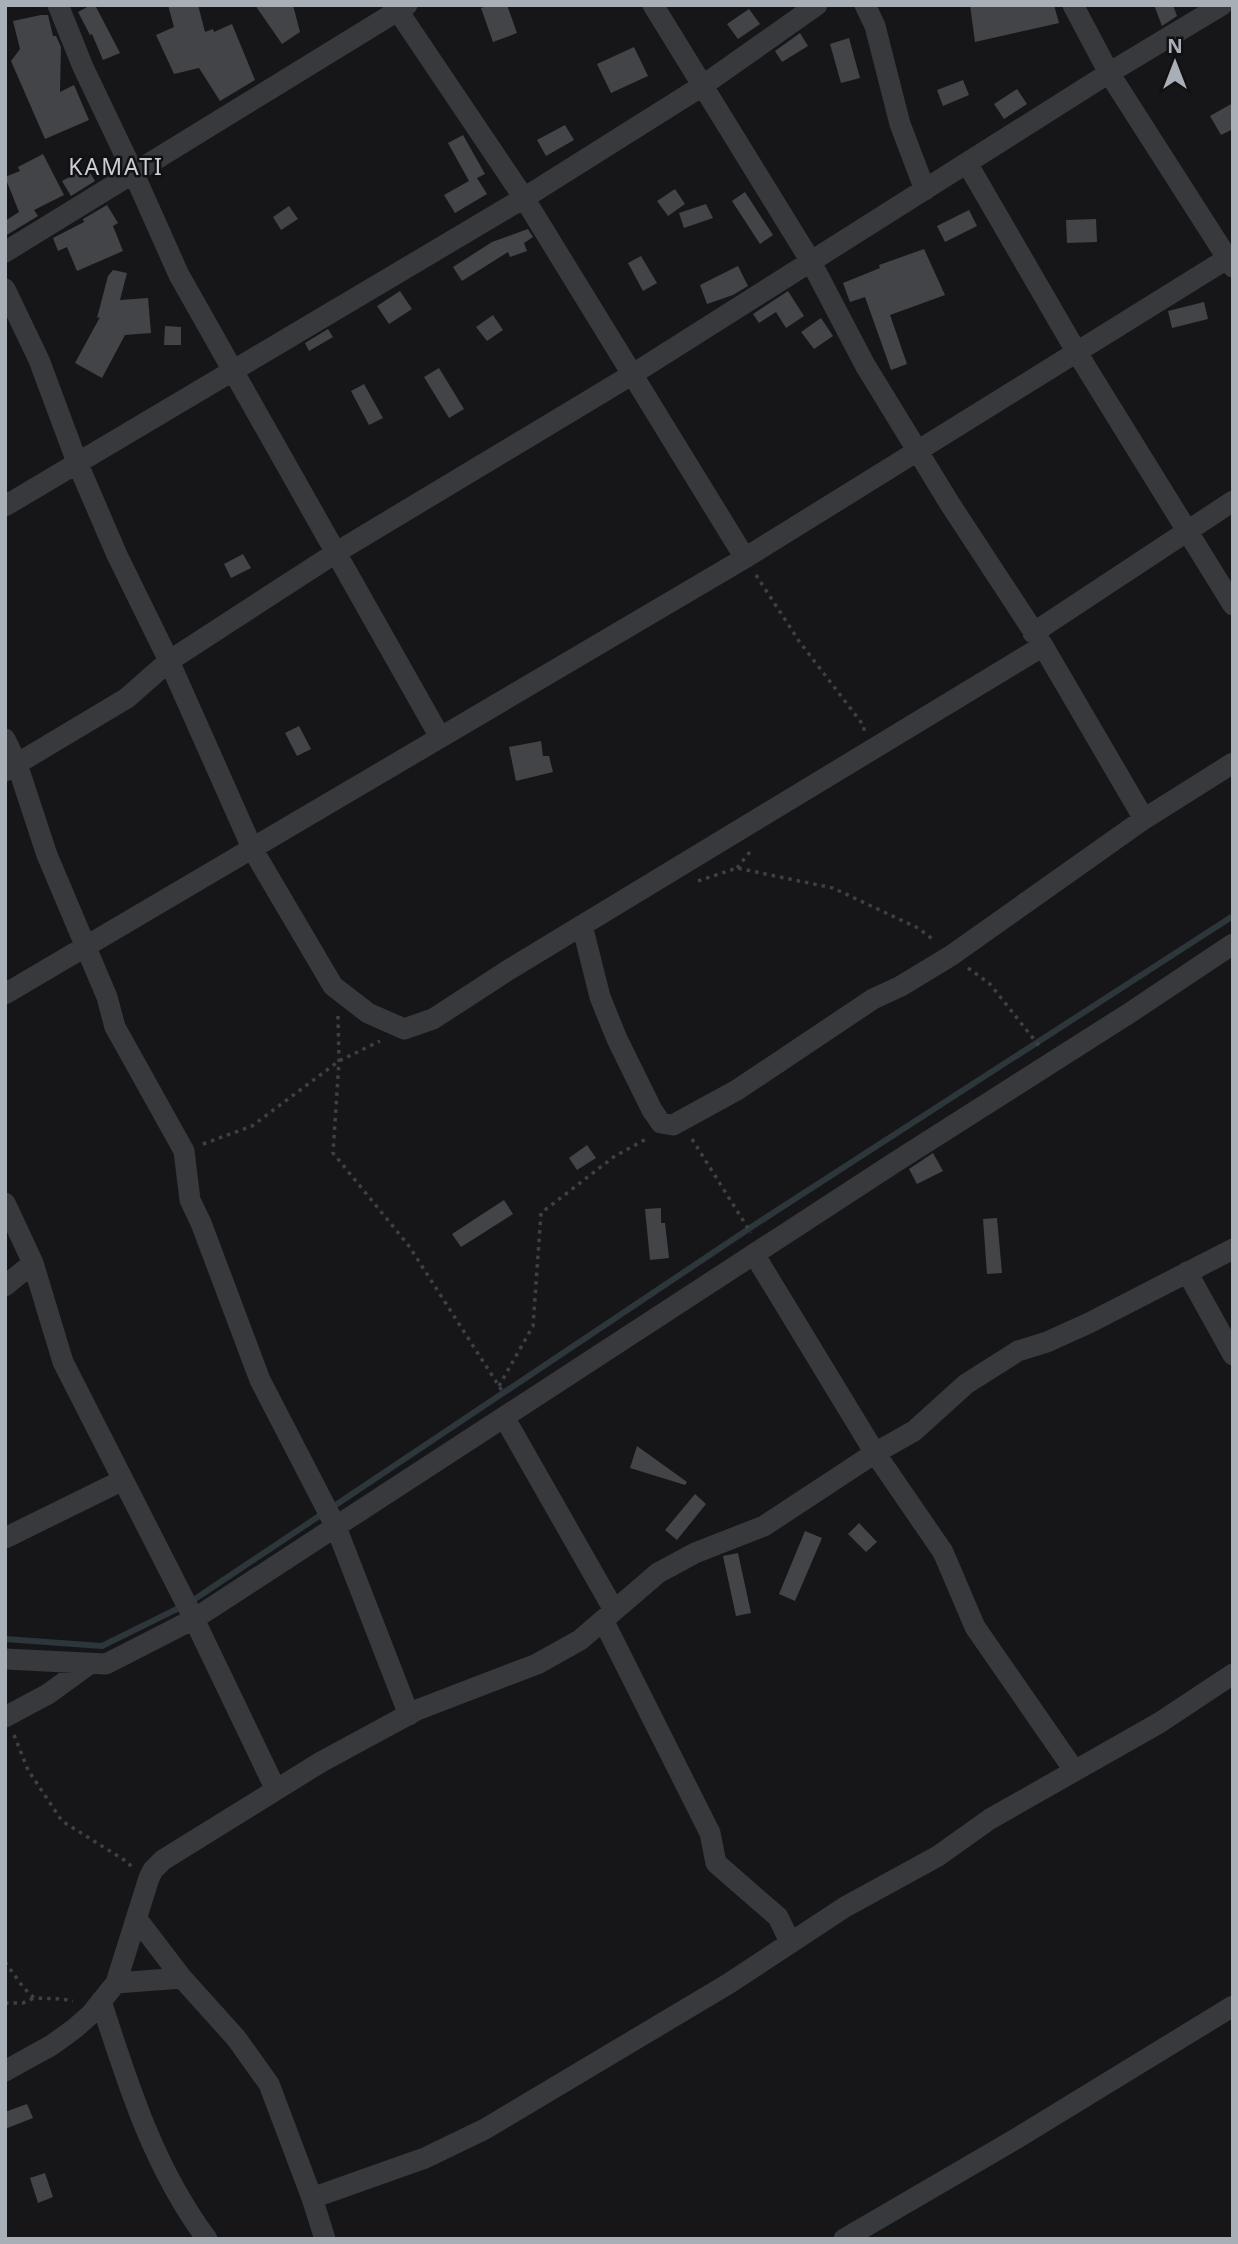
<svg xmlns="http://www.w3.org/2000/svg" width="1238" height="2244" font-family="'Noto Sans',sans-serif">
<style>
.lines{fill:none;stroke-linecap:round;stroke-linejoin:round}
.stream{stroke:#2d363b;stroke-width:6}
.building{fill:#434448}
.path{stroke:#3d4044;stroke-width:3.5;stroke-dasharray:3.5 5;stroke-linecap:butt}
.street{stroke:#37393d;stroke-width:21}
.labels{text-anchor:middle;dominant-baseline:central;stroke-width:5;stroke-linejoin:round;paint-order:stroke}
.neighbourhood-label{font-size:23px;letter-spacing:2px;fill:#cacdd4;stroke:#111113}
</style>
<rect width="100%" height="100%" fill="#161618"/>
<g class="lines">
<path class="stream" d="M 5,1639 L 102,1646 L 189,1603 L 759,1222 L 1233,916"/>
</g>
<path class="building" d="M 91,5 L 95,5 L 120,53 L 103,60 L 92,34 L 90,35 L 78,12 Z
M 168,5 L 198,5 L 205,32 L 213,29 L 214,32 L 232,24 L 255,80 L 220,101 L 199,68 L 174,74 L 156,35 L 174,27 Z
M 255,5 L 293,5 L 300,32 L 282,44 Z
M 490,5 L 507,5 L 517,33 L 493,42 L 481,8 Z
M 970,5 L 1054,5 L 1059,23 L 975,42 Z
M 1154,5 L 1173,5 L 1177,16 L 1162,26 Z
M 749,9 L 760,24 L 738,39 L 727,24 Z
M 41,15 L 48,15 L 53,36 L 56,36 L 61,47 L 60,92 L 74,85 L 89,120 L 45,139 L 11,61 L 20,49 L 13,21 Z
M 800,33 L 808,46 L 782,62 L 775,51 Z
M 849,38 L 860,78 L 841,83 L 830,44 Z
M 634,47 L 648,76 L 611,93 L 597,64 Z
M 963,80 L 969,95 L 943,106 L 937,90 Z
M 1017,89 L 1027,104 L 1004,119 L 994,104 Z
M 1233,103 L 1233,129 L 1221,135 L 1210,116 Z
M 565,125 L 574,140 L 546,156 L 537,140 Z
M 463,135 L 485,174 L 477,178 L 487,194 L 455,213 L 444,195 L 469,181 L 448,143 Z
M 43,154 L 64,195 L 34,210 L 38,216 L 5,236 L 5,221 L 19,212 L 5,177 L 20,171 L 18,167 Z
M 87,168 L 95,181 L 71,196 L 62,181 Z
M 675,189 L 685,204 L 668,216 L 657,201 Z
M 745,192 L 773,235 L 760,244 L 732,201 Z
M 706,204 L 713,218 L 684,228 L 679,213 Z
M 107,205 L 118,223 L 113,226 L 123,251 L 77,271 L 67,247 L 58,251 L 53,238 L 84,222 L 83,219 Z
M 289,206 L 298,219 L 281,230 L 273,217 Z
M 969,210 L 977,226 L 945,242 L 937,226 Z
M 1096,219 L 1097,242 L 1067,243 L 1066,220 Z
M 528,229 L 533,237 L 524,243 L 527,251 L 510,257 L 508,252 L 462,281 L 453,267 L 492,242 Z
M 924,249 L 945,295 L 890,315 L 907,364 L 891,370 L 865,297 L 850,302 L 843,283 L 880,268 L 879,265 Z
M 641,256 L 657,283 L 643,291 L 628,263 Z
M 738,266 L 748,286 L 733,295 L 707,304 L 700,285 Z
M 113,270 L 127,273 L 120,300 L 148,298 L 151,333 L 125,335 L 102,378 L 75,363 L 100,317 L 97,318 L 108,276 Z
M 400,291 L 412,309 L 389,324 L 377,306 Z
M 788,291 L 804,316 L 786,328 L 776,312 L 759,323 L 753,314 Z
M 1204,302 L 1208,319 L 1172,328 L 1168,311 Z
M 493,315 L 503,330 L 487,341 L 476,327 Z
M 821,318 L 833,336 L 814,349 L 801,332 Z
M 165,326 L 181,327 L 181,345 L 164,345 Z
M 328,329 L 333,337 L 309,351 L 305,343 Z
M 439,368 L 464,409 L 449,418 L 424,377 Z
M 364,384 L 383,418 L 369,425 L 351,391 Z
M 243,554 L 251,568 L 231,578 L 224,564 Z
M 299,726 L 311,749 L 297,756 L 285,733 Z
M 541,741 L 543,756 L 549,756 L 553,772 L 516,781 L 509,747 Z
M 587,1145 L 596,1158 L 577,1170 L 569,1158 Z
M 933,1153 L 943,1171 L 917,1184 L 909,1169 Z
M 504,1200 L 513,1214 L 461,1247 L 452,1234 Z
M 661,1208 L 661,1223 L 665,1223 L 669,1258 L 650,1260 L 645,1209 Z
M 997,1218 L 1002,1273 L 987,1274 L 983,1219 Z
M 637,1446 L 687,1482 L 685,1485 L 630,1468 Z
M 695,1494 L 706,1504 L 677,1540 L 665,1530 Z
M 859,1523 L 877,1542 L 866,1552 L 848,1534 Z
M 805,1531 L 822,1538 L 795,1601 L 779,1594 Z
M 738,1553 L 751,1613 L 736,1616 L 723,1556 Z
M 27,2104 L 33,2118 L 5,2129 L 5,2112 Z
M 45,2173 L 53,2197 L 38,2203 L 30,2178 Z"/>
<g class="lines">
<path class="path" d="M 756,575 L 799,641 L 864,726 L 864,732
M 737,868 L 753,848
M 698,881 L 737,868 L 833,888 L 918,928 L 935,941
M 968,968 L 990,984 L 1040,1047
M 338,1016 L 339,1061 L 333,1153 L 409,1246 L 504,1394
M 692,1139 L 751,1233
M 203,1144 L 252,1126 L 339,1061 L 380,1041
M 499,1386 L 533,1326 L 541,1213 L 615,1156 L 648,1138
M 14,1735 L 28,1770 L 62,1821 L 129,1863 L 132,1869
M 5,1962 L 23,1987 L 34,1998 L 62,1999 L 73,2001
M 5,2003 L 23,2003 L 34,1998"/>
<path class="street" d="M 58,5 L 83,67 L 134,174 L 179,275 L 440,737
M 394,5 L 524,198 L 745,558
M 653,5 L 810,260 L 865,365 L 950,504 L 1043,646 L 1144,819
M 865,5 L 875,26 L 900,124 L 925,190
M 1073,5 L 1109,73 L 1233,267
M 967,163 L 1076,351 L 1233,605
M 5,252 L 407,5
M 5,289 L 39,360 L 77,462 L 117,555 L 169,661 L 253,850 L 333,986 L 368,1013 L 404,1029 L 433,1019 L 510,969 L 1043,646
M 5,506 L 524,198 L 702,86 L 817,5
M 1033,633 L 1233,501
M 5,739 L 17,764 L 47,855 L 107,997 L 115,1027 L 184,1151 L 190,1200 L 201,1223 L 260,1380 L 336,1527 L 409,1715
M 5,771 L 127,698 L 169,661 L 337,552 L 633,374 L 1109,73 L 1222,5
M 582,925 L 600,997 L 617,1039 L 652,1110 L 661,1123 L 673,1125 L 737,1090 L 873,999 L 901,986 L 952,955 L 1144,819 L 1233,763
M 5,994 L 745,558 L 1233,255
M 5,1203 L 33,1263 L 63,1362 L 194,1619 L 276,1790
M 754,1254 L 875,1453 L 943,1552 L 975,1627 L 1074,1770
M 1187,1272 L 1233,1355
M 5,1286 L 33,1263
M 504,1417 L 614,1610
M 5,1538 L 123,1480
M 603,1620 L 710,1833 L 716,1863 L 778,1917 L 790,1942
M 5,1659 L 106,1664 L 194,1619 L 897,1161 L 1128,1014 L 1233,944
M 5,1717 L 48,1694 L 88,1665
M 137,1919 L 182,1978 L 236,2038 L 269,2084 L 312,2198 L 325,2239
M 116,1983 L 182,1978
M 101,2001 C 128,2085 154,2168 207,2239
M 5,2071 L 52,2045 L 74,2029 L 91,2014 L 116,1983 L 149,1878 L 153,1870 L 163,1860 L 321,1762 L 417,1710 L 537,1664 L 580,1640 L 658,1573 L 695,1553 L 764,1526 L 875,1453 L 914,1431 L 966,1384 L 1018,1351 L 1047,1342 L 1089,1323 L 1233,1249
M 312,2198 L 425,2158 L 485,2129 L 728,1984 L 845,1907 L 938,1856 L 990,1819 L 1159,1723 L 1233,1674
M 844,2239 L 1019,2137 L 1233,2006"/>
</g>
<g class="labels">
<g class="neighbourhood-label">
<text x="116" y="166">KAMATI</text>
</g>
</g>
<rect width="1238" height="2244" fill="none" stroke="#a9afb7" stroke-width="14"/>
<g transform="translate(1175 63)" stroke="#111113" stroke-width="5" paint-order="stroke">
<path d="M0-5L12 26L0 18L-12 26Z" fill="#a9afb7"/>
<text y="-10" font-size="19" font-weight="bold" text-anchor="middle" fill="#a9afb7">N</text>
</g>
</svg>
